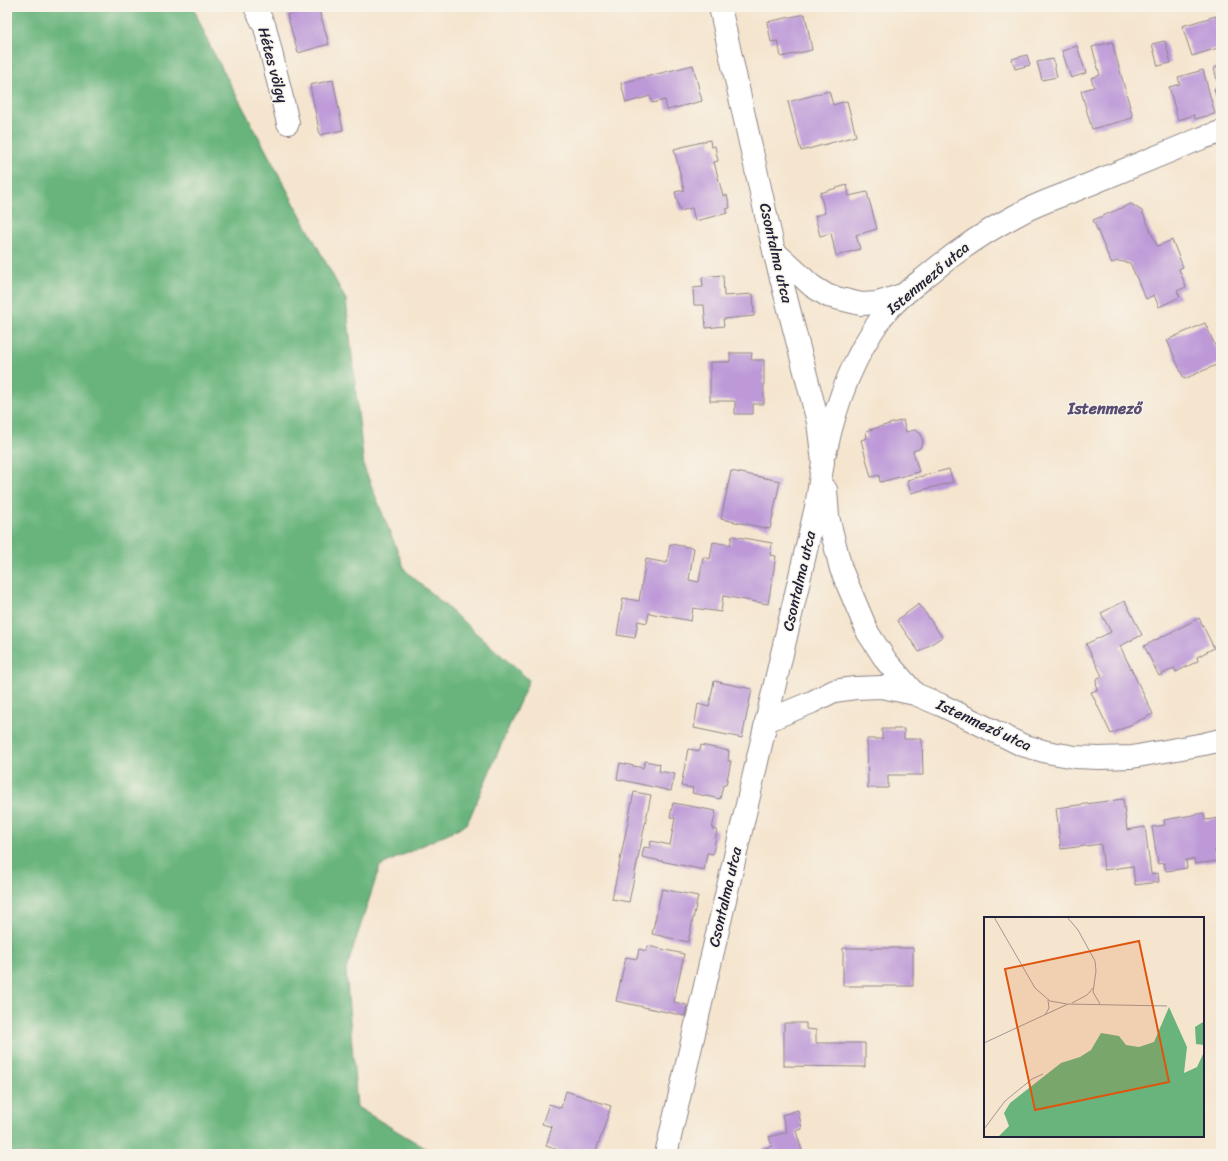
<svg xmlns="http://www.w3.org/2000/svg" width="1228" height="1161" font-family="Sriracha,sans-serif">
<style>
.forest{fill:#68b47c;stroke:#456b5c}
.building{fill:#bd99d8}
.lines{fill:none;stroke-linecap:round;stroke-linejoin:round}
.minor-casing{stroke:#8c8485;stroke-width:24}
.minor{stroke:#fff;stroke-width:22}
.labels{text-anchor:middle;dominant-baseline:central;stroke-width:3;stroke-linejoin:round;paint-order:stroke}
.street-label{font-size:15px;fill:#22223b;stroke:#f7f3e8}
.neighbourhood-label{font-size:16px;font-weight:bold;fill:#584c72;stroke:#f7f3e8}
.inset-road{fill:none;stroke:#a19794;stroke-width:1}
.view{fill:#de560e;fill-opacity:0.15;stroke:#de560e;stroke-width:2}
.inset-edge{fill:none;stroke:#22223b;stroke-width:2}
</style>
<rect width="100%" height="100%" fill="#f7f3e8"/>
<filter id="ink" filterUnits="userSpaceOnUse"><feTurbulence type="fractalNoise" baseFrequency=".025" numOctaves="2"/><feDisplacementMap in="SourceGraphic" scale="8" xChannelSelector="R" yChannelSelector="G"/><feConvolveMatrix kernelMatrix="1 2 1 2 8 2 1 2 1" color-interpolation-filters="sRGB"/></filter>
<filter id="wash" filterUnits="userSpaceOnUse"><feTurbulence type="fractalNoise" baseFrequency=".012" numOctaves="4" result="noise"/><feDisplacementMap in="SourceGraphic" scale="16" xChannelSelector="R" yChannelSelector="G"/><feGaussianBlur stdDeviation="0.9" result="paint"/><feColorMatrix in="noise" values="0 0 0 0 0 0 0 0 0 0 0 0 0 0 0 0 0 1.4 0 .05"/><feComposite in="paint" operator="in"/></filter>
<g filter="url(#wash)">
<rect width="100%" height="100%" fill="#f5e5cf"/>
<path class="forest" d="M 7,7 L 193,7 L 210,46 L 346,300 L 364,467 L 405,570 L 529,680 L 467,824 L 380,866 L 346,970 L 357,1107 L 435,1154 L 7,1154 Z"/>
<g id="blocks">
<path class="building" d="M 315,7 L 318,7 L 329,44 L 298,53 L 287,15 Z
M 805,14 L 812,50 L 781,57 L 778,41 L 771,42 L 767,22 Z
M 1216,16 L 1221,31 L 1221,47 L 1192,56 L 1182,26 Z
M 1165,41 L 1171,63 L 1158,66 L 1152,44 Z
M 1112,42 L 1133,118 L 1092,129 L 1081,91 L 1094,87 L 1091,78 L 1100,75 L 1092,47 Z
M 1077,46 L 1086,73 L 1071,78 L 1062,51 Z
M 1027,55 L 1030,65 L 1015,69 L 1012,59 Z
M 1053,59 L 1057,77 L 1042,80 L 1037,62 Z
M 693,65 L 702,101 L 667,110 L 665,100 L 652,103 L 650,96 L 626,103 L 621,83 Z
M 1221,66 L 1221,109 L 1220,109 L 1214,89 L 1219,88 L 1214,68 Z
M 1203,70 L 1215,114 L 1195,119 L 1194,115 L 1178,120 L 1169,87 L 1180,84 L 1178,77 Z
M 333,80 L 343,130 L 320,135 L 310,85 Z
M 829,91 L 833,105 L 847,101 L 856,136 L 801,151 L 788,102 Z
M 710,140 L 711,147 L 715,146 L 718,161 L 714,162 L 723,196 L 727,195 L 730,208 L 726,209 L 728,213 L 695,221 L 692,208 L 680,211 L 675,192 L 684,190 L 674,149 Z
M 847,185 L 849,196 L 867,192 L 877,229 L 856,235 L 860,249 L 836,256 L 831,233 L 820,236 L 815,216 L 825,213 L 820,193 Z
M 1131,204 L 1142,211 L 1157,246 L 1172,240 L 1183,267 L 1179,269 L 1186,287 L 1177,291 L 1180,297 L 1159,307 L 1154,295 L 1146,299 L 1130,263 L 1118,261 L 1111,263 L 1093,220 Z
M 723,275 L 724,296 L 753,294 L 754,316 L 723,319 L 724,326 L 706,328 L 704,305 L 694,305 L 693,288 L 703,287 L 702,277 Z
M 1205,323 L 1221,359 L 1221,363 L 1184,379 L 1167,340 Z
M 730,353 L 752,353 L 751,360 L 764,360 L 764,404 L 753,404 L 753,414 L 735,414 L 735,401 L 710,401 L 710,362 L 730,362 Z
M 903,420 L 906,432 L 915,430 L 921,434 L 923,443 L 919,449 L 913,451 L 919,472 L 880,482 L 879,475 L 871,477 L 861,440 L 867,438 L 866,431 Z
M 949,469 L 953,482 L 911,493 L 907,480 Z
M 731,471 L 780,481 L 770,529 L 721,519 Z
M 732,536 L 772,543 L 770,555 L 776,556 L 768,604 L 723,596 L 721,612 L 693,608 L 691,621 L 649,613 L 647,623 L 638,621 L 635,638 L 617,635 L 623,598 L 639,601 L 646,559 L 667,563 L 670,544 L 694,548 L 689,580 L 699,582 L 703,557 L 710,559 L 713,542 L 730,545 Z
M 1125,601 L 1142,635 L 1120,646 L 1153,714 L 1111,734 L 1091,692 L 1097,690 L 1096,679 L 1102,676 L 1086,644 L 1111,632 L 1101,613 Z
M 919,604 L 942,637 L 919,652 L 897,620 Z
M 1199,618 L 1214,648 L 1197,657 L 1198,661 L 1176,672 L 1174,668 L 1159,676 L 1144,646 Z
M 714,681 L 752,689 L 742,738 L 694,728 L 698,704 L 709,707 Z
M 882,729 L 904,729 L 904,739 L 922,739 L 923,775 L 888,775 L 888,788 L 868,788 L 867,739 L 882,739 Z
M 701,745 L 729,751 L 728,761 L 731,761 L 726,785 L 723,785 L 720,799 L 692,793 L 693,788 L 681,786 L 688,749 L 700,751 Z
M 645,761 L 660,764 L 659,771 L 675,774 L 671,791 L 617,779 L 620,763 L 643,768 Z
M 634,792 L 651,795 L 629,902 L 612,899 Z
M 1123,799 L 1127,830 L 1145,827 L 1151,874 L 1158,873 L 1159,882 L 1135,885 L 1133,866 L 1104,870 L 1101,844 L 1061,849 L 1056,808 Z
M 673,803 L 716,811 L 712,829 L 717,830 L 713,854 L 707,853 L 704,870 L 642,857 L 644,847 L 650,848 L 651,841 L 670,845 L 675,818 L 670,817 Z
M 1204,813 L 1205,820 L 1220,818 L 1221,849 L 1215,850 L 1217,861 L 1195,864 L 1194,859 L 1186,860 L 1187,868 L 1166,871 L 1164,863 L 1158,864 L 1152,827 L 1165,825 L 1164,820 Z
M 662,889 L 698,896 L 688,942 L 652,934 Z
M 648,946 L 684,954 L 674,1002 L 687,1005 L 685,1016 L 616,1001 L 626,957 L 637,959 L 639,949 L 647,951 Z
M 843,948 L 913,948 L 913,986 L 843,986 Z
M 784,1023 L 806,1023 L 806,1029 L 816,1030 L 816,1043 L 865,1043 L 865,1067 L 784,1066 Z
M 566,1091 L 611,1106 L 595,1154 L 571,1154 L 546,1146 L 552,1127 L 542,1124 L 549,1104 L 561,1108 Z
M 798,1110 L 802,1129 L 796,1131 L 803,1154 L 764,1154 L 762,1149 L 772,1146 L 769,1137 L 787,1132 L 782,1115 Z"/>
</g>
</g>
<g filter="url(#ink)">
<use href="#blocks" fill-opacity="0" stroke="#8c8485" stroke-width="1"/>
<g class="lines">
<defs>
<path id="minor" d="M 255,7 L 265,27 L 288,123
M 774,251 L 812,286 L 828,296 L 861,304 L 878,303 L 902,295
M 826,450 C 836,403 853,357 882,317 C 895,300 913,287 929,274 C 957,251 984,232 1017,215 C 1036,204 1058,197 1078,189 C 1119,172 1160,155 1202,138 L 1221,132
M 826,490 L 828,517 L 841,569 L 868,633 L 887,662 L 915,694
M 766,721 L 812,702 L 834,691 L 855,688 L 882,687 L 915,694 L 941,705 L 1022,745 L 1047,752 L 1075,757 L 1099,758 L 1132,757 L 1204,744 L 1221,740
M 666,1154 L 816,507 L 823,462 L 818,422 L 774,251 L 720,7"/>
</defs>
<use href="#minor" class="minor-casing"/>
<use href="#minor" class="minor"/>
</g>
</g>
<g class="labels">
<g class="street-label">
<text transform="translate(273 65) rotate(75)">Hétes völgy</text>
<text transform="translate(776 253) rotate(77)">Csontalma utca</text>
<text transform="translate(928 278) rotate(-40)">Istenmező utca</text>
<text transform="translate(799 581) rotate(-77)">Csontalma utca</text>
<text transform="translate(984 725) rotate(25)">Istenmező utca</text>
<text transform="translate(725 897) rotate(-77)">Csontalma utca</text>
</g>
<g class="neighbourhood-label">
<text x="1105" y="408">Istenmező</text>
</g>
</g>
<g transform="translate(984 917)">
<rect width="220" height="220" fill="#f5e5cf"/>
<path d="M 220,44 L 220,128 L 212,127 L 211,110 L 219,105 ZM 185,90 L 203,130 L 200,156 L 213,150 L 220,135 L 220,220 L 14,220 L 25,209 L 20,196 L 26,186 L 77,146 L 96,140 L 107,133 L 117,116 L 135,119 L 142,128 L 155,130 L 170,125 Z" fill="#68b47c"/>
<path class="inset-road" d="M 10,0 L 51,71 L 66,84 L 83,87M 83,0 L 94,13 L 111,44 L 112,54 L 109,75 L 116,87M 88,86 L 103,78 L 109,71M 61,98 L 65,91 L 64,83M 0,126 L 84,87 L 183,89M 0,212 L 21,184 L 48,162 L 59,157"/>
<path class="view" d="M 155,24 L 185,165 L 51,193 L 21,52 Z"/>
<rect width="220" height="220" class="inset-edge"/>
</g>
<rect width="1228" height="1161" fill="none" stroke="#f7f3e8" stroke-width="24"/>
</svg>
